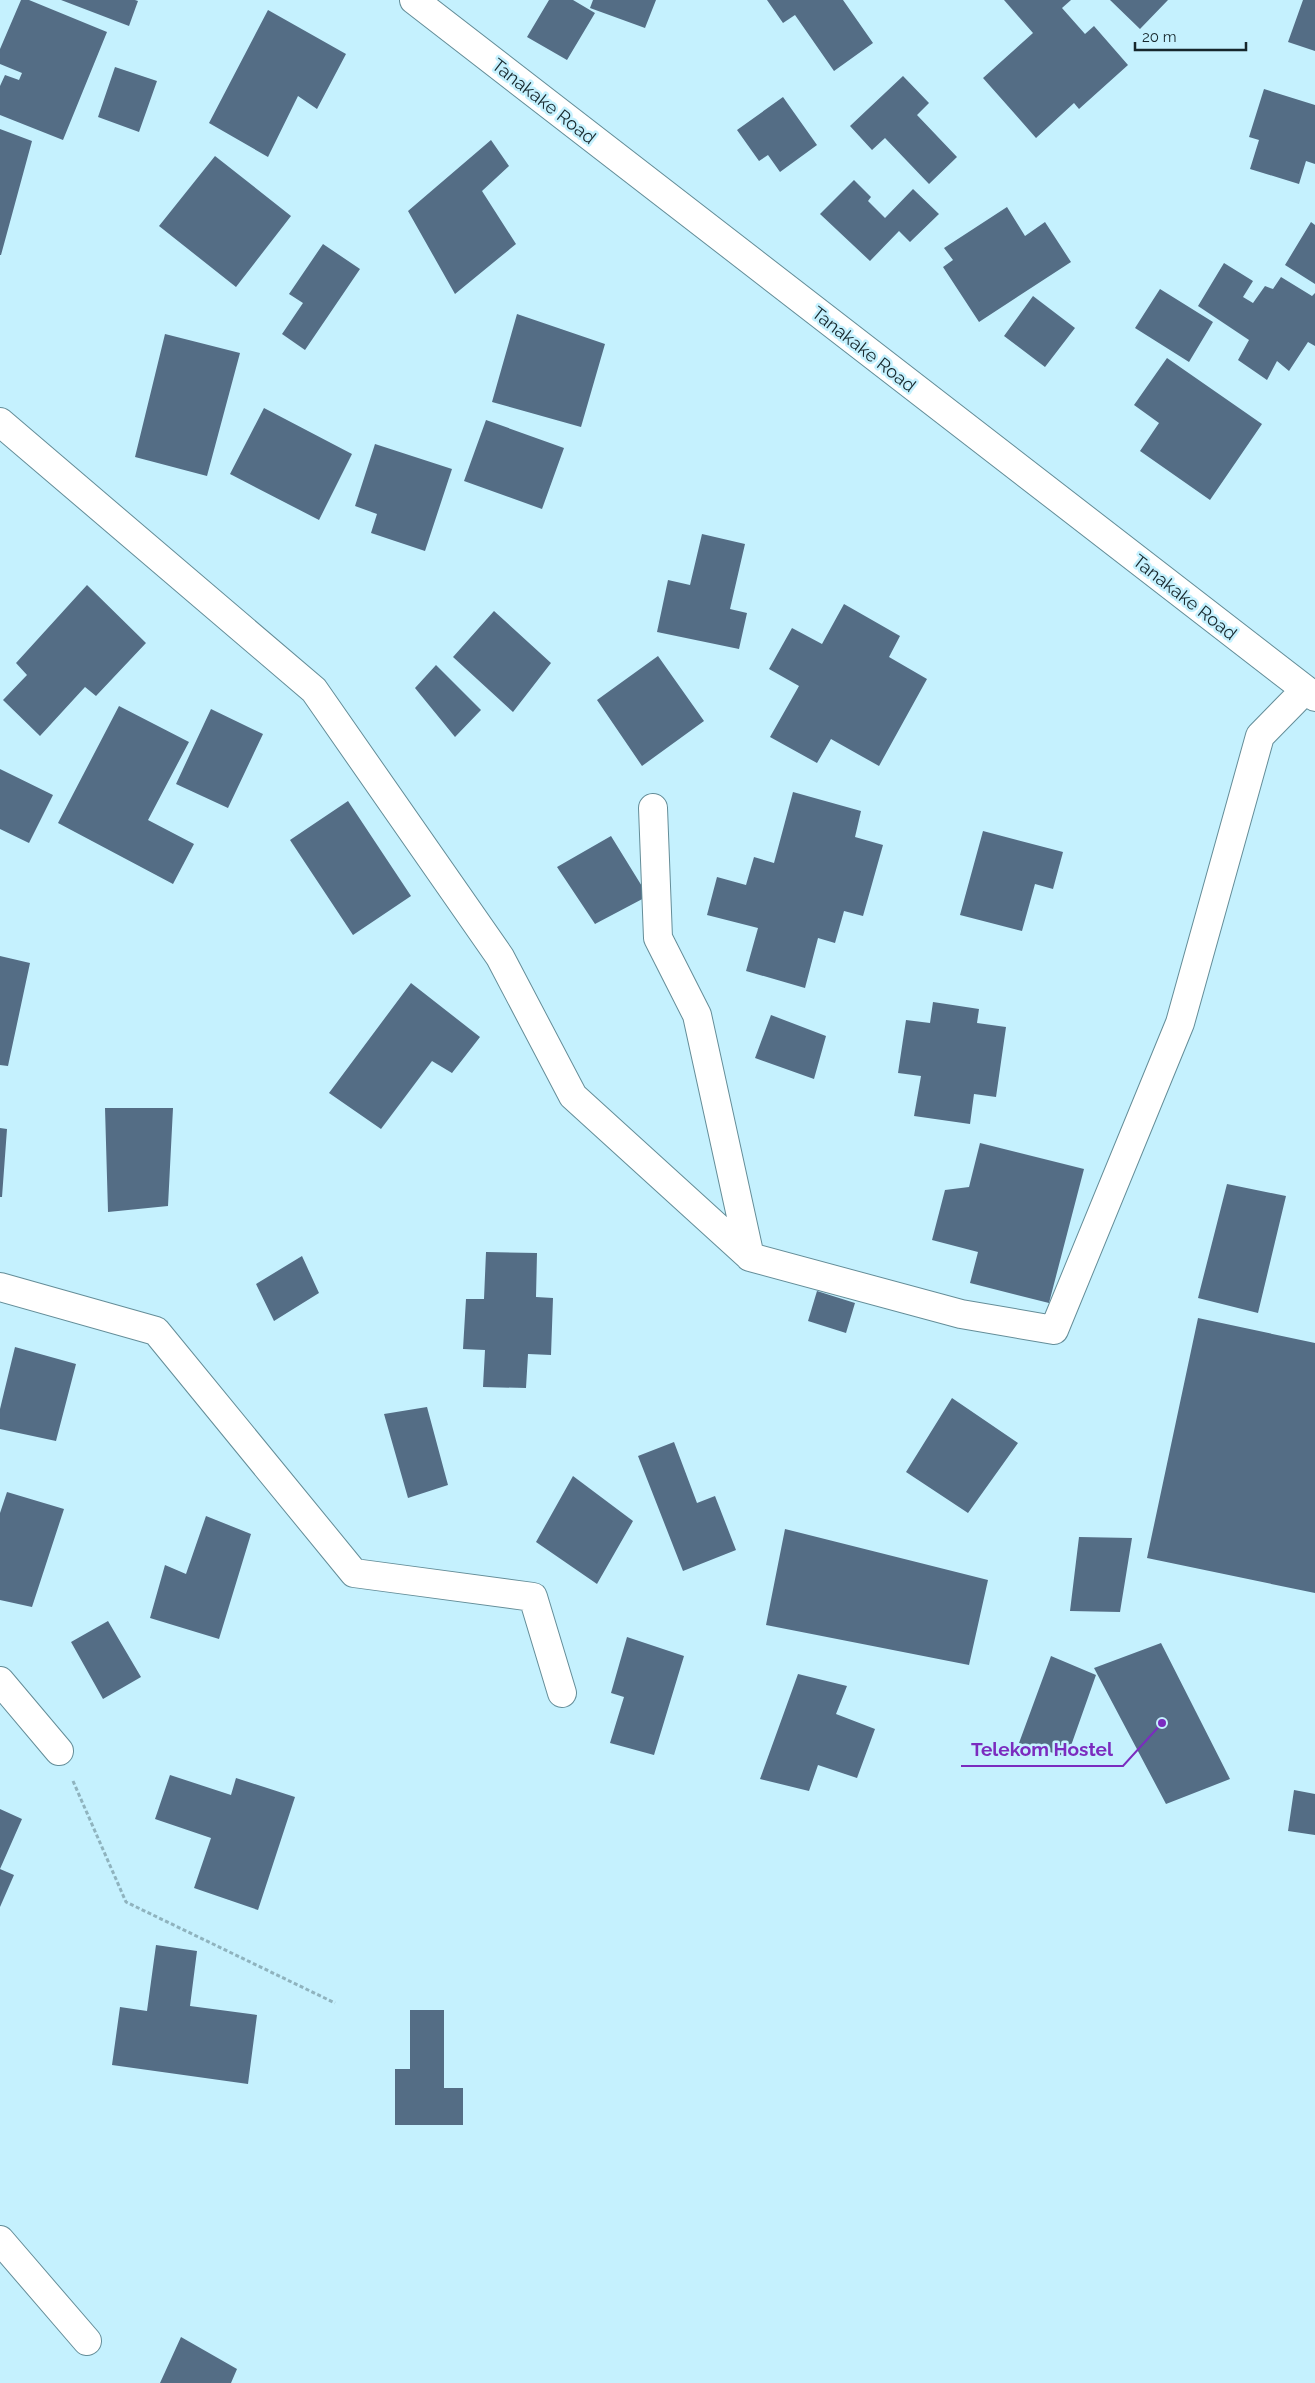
<svg xmlns="http://www.w3.org/2000/svg" width="1315" height="2383" font-family="Raleway,sans-serif">
<style>
.building{fill:#546d85}
.lines{fill:none;stroke-linecap:round;stroke-linejoin:round}
.street-casing{stroke:#648d98;stroke-width:30}
.path{stroke:#8fb3be;stroke-width:3;stroke-dasharray:4 2.5;stroke-linecap:butt}
.street{stroke:#fff;stroke-width:28}
.labels{text-anchor:middle;dominant-baseline:central;stroke-width:5;stroke-linejoin:round;paint-order:stroke}
.street-label{font-size:18px;fill:#16272c;stroke:#c5f1fe}
.leader{fill:none;stroke:#7b2cbf;stroke-width:2}
.callout-dot{fill:#7b2cbf;stroke:#c5f1fe;stroke-width:2}
.callout-label{font-size:19px;text-anchor:middle;font-weight:bold;fill:#7b2cbf;stroke:#c5f1fe;stroke-width:5;stroke-linejoin:round;paint-order:stroke}
</style>
<rect width="100%" height="100%" fill="#c5f1fe"/>
<path class="building" d="M 21,0 L 29,0 L 107,32 L 63,140 L 0,115 L 0,86 L 5,75 L 19,80 L 22,73 L 0,64 L 0,49 Z
M 61,0 L 135,0 L 138,1 L 129,26 Z
M 549,0 L 573,0 L 595,13 L 567,60 L 527,37 Z
M 593,0 L 656,0 L 645,28 L 590,8 Z
M 767,0 L 843,0 L 873,43 L 834,71 L 795,15 L 783,23 Z
M 1004,0 L 1071,0 L 1062,8 L 1085,34 L 1094,26 L 1128,65 L 1079,109 L 1074,103 L 1036,138 L 983,78 L 1033,33 Z
M 1110,0 L 1168,0 L 1140,29 Z
M 1303,0 L 1315,0 L 1315,51 L 1288,42 Z
M 268,10 L 346,54 L 317,109 L 298,96 L 268,157 L 209,123 Z
M 115,67 L 157,81 L 139,132 L 98,117 Z
M 903,76 L 929,103 L 917,115 L 957,157 L 929,184 L 885,138 L 872,150 L 850,126 Z
M 1264,89 L 1315,105 L 1315,164 L 1306,161 L 1299,184 L 1250,169 L 1259,140 L 1249,137 Z
M 783,97 L 817,145 L 780,172 L 768,155 L 759,161 L 737,130 Z
M 0,129 L 32,141 L 1,255 L 0,255 Z
M 491,140 L 509,166 L 482,191 L 516,244 L 455,294 L 408,211 Z
M 215,156 L 291,216 L 236,287 L 159,226 Z
M 854,180 L 871,197 L 868,201 L 885,218 L 913,189 L 939,214 L 910,242 L 899,231 L 870,261 L 820,214 Z
M 1007,207 L 1025,236 L 1045,222 L 1071,262 L 979,322 L 943,267 L 953,260 L 944,248 Z
M 1311,222 L 1315,225 L 1315,284 L 1285,265 Z
M 323,244 L 360,269 L 305,350 L 282,334 L 303,303 L 289,294 Z
M 1224,263 L 1253,281 L 1243,297 L 1253,303 L 1265,286 L 1273,289 L 1281,277 L 1312,296 L 1315,293 L 1315,346 L 1308,342 L 1289,371 L 1277,361 L 1267,380 L 1238,360 L 1249,340 L 1198,306 Z
M 1160,289 L 1213,322 L 1189,362 L 1135,328 Z
M 1033,296 L 1075,328 L 1045,367 L 1004,336 Z
M 517,314 L 605,344 L 581,427 L 492,402 Z
M 165,334 L 240,353 L 207,476 L 135,457 Z
M 1167,358 L 1262,424 L 1210,500 L 1140,451 L 1159,423 L 1134,405 Z
M 264,408 L 352,454 L 319,520 L 230,474 Z
M 486,420 L 564,448 L 542,509 L 464,481 Z
M 375,444 L 452,469 L 425,551 L 371,533 L 377,514 L 355,506 Z
M 702,534 L 745,544 L 730,609 L 747,613 L 739,649 L 657,632 L 668,580 L 690,585 Z
M 87,585 L 146,643 L 96,696 L 85,687 L 40,736 L 3,700 L 27,675 L 16,663 Z
M 844,604 L 900,636 L 889,657 L 927,679 L 879,766 L 831,739 L 817,763 L 770,737 L 799,686 L 769,669 L 792,628 L 822,644 Z
M 494,611 L 551,663 L 513,712 L 453,657 Z
M 658,656 L 704,721 L 642,766 L 597,700 Z
M 436,665 L 481,710 L 455,737 L 415,688 Z
M 119,706 L 189,742 L 148,820 L 194,844 L 173,884 L 58,823 Z
M 211,709 L 263,734 L 228,808 L 176,784 Z
M 0,769 L 53,795 L 29,843 L 0,829 Z
M 793,792 L 861,811 L 855,837 L 883,845 L 863,916 L 844,911 L 835,943 L 818,938 L 805,988 L 746,971 L 758,928 L 707,915 L 717,877 L 746,885 L 754,857 L 774,863 Z
M 348,801 L 411,896 L 353,935 L 290,840 Z
M 983,831 L 1063,852 L 1053,889 L 1035,884 L 1022,931 L 960,915 Z
M 611,836 L 648,896 L 595,924 L 557,867 Z
M 0,956 L 30,963 L 8,1066 L 0,1065 Z
M 411,983 L 480,1037 L 452,1073 L 432,1061 L 381,1129 L 329,1093 Z
M 933,1002 L 979,1009 L 977,1023 L 1006,1027 L 996,1097 L 974,1094 L 970,1124 L 914,1116 L 921,1076 L 898,1073 L 906,1020 L 930,1023 Z
M 771,1015 L 826,1036 L 814,1079 L 755,1058 Z
M 105,1108 L 173,1108 L 168,1206 L 108,1212 Z
M 0,1128 L 7,1129 L 2,1197 L 0,1197 Z
M 980,1143 L 1084,1169 L 1049,1303 L 970,1283 L 978,1252 L 932,1240 L 945,1190 L 969,1187 Z
M 1227,1184 L 1286,1196 L 1258,1313 L 1198,1298 Z
M 486,1252 L 537,1253 L 536,1297 L 553,1298 L 551,1355 L 528,1354 L 526,1388 L 483,1387 L 485,1350 L 463,1349 L 466,1299 L 484,1299 Z
M 302,1256 L 319,1293 L 274,1321 L 256,1284 Z
M 817,1291 L 855,1303 L 846,1333 L 808,1321 Z
M 1198,1318 L 1315,1343 L 1315,1593 L 1147,1558 Z
M 15,1347 L 76,1364 L 56,1441 L 0,1429 L 0,1409 Z
M 952,1398 L 1018,1443 L 968,1513 L 906,1472 Z
M 427,1407 L 448,1485 L 408,1498 L 384,1414 Z
M 674,1442 L 697,1503 L 715,1496 L 736,1550 L 683,1571 L 638,1456 Z
M 573,1476 L 633,1521 L 597,1584 L 536,1542 Z
M 7,1492 L 64,1509 L 32,1607 L 0,1600 L 0,1513 Z
M 206,1516 L 251,1534 L 219,1639 L 150,1618 L 165,1565 L 186,1574 Z
M 785,1529 L 988,1580 L 969,1665 L 766,1625 Z
M 1079,1537 L 1132,1538 L 1120,1612 L 1070,1611 Z
M 108,1621 L 141,1677 L 103,1699 L 71,1642 Z
M 627,1637 L 684,1656 L 654,1755 L 610,1743 L 624,1697 L 611,1693 Z
M 1161,1643 L 1230,1779 L 1166,1804 L 1094,1668 Z
M 1051,1656 L 1096,1675 L 1067,1757 L 1019,1743 Z
M 798,1674 L 847,1686 L 836,1714 L 875,1729 L 857,1778 L 818,1765 L 809,1791 L 760,1779 Z
M 170,1775 L 231,1795 L 236,1778 L 295,1797 L 258,1910 L 194,1888 L 211,1838 L 155,1819 Z
M 1294,1790 L 1315,1794 L 1315,1835 L 1288,1831 Z
M 0,1809 L 22,1819 L 0,1869 L 14,1875 L 0,1907 Z
M 156,1945 L 197,1951 L 190,2006 L 257,2015 L 248,2084 L 112,2065 L 120,2007 L 147,2011 Z
M 410,2010 L 444,2010 L 444,2088 L 463,2088 L 463,2125 L 395,2125 L 395,2069 L 410,2069 Z
M 181,2337 L 237,2369 L 231,2383 L 160,2383 Z"/>
<g class="lines">
<defs>
<path id="street" d="M 414,0 L 1315,697
M 0,422 L 314,690 L 500,957 L 573,1096 L 750,1257
M 653,808 L 658,938 L 697,1015 L 750,1257 L 961,1314 L 1054,1330 L 1180,1023 L 1260,736 L 1305,690
M 0,1287 L 156,1331 L 354,1573 L 533,1597 L 562,1693
M 0,1681 L 59,1751
M 0,2240 L 87,2341"/>
</defs>
<use href="#street" class="street-casing"/>
<path class="path" d="M 73,1781 L 126,1902 L 335,2003"/>
<use href="#street" class="street"/>
</g>
<g class="labels">
<g class="street-label">
<text transform="translate(544 101) rotate(38)">Tanakake Road</text>
<text transform="translate(864 349) rotate(38)">Tanakake Road</text>
<text transform="translate(1185 597) rotate(38)">Tanakake Road</text>
</g>
</g>
<path class="leader" d="M1162 1723L1123 1766H961"/>
<circle class="callout-dot" cx="1162" cy="1723" r="5"/>
<g class="callout-label">
<text x="1042" y="1756">Telekom Hostel</text>
</g>
<path d="M1135 42v8h111v-8" fill="none" stroke="#16272c" stroke-width="2.5"/>
<text x="1142" y="42" font-size="15" fill="#16272c" stroke="#c5f1fe" stroke-width="4" paint-order="stroke">20 m</text>
</svg>
